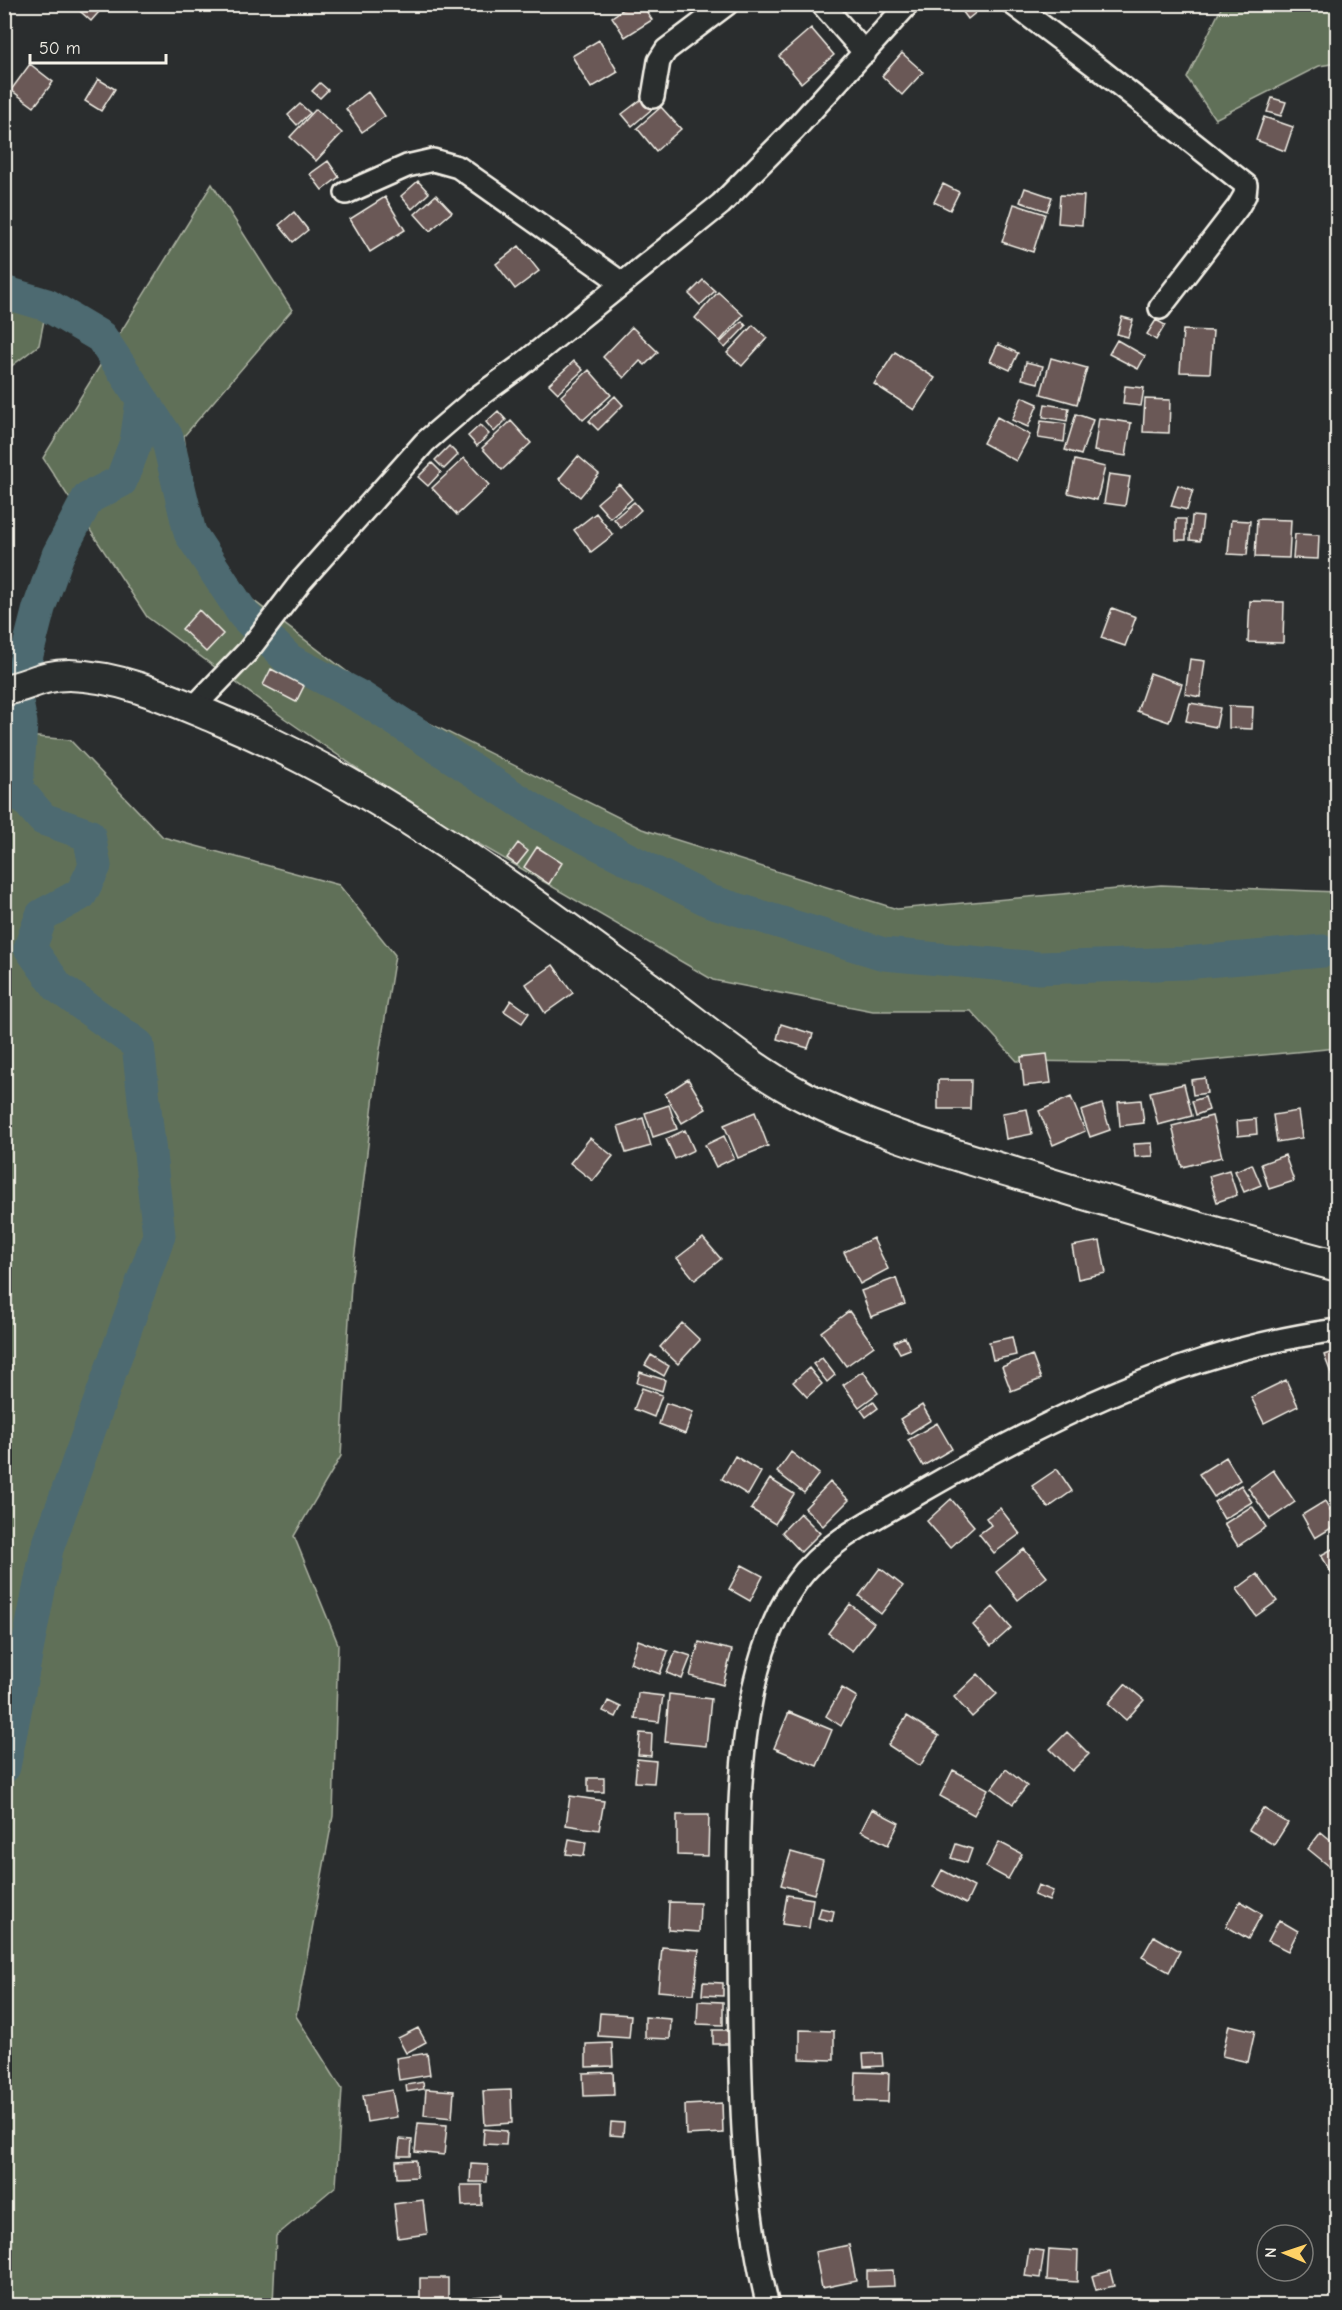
<svg xmlns="http://www.w3.org/2000/svg" width="1342" height="2310" font-family="'Comic Neue',sans-serif">
<style>
.green{fill:#607059;stroke:#aab0a0;stroke-width:1.5}
.lines{fill:none;stroke-linecap:round;stroke-linejoin:round}
.river{stroke:#4e6b71;stroke-width:33}
.building{fill:#6a5857;stroke:#f4f1e8;stroke-width:1.5}
.street-casing{stroke:#f4f1e8;stroke-width:26}
.secondary-casing{stroke:#f4f1e8;stroke-width:34}
.street{stroke:#2a2d2e;stroke-width:21}
.secondary{stroke:#2a2d2e;stroke-width:30}
</style>
<rect width="100%" height="100%" fill="#2a2d2e"/>
<filter id="ink" filterUnits="userSpaceOnUse"><feTurbulence type="fractalNoise" baseFrequency=".0167" numOctaves="2"/><feDisplacementMap in="SourceGraphic" scale="12" xChannelSelector="R" yChannelSelector="G"/><feConvolveMatrix kernelMatrix="1 2 1 2 8 2 1 2 1" color-interpolation-filters="sRGB"/></filter>
<g filter="url(#ink)">
<path class="green" d="M 1223,4 L 1337,5 L 1337,63 L 1319,66 L 1215,119 L 1187,78 Z
M 212,184 L 292,310 L 184,436 L 200,560 L 387,702 L 642,829 L 897,909 L 1161,885 L 1337,892 L 1337,1048 L 1180,1063 L 1017,1061 L 971,1011 L 873,1011 L 713,980 L 403,800 L 284,718 L 147,617 L 43,458 Z
M 5,273 L 47,305 L 39,345 L 5,371 Z
M 16,735 L 70,740 L 163,837 L 339,885 L 395,955 L 378,1062 L 351,1285 L 341,1456 L 294,1536 L 338,1644 L 333,1816 L 296,2016 L 342,2089 L 336,2186 L 276,2236 L 273,2305 L 5,2305 L 4,763 Z"/>
<g class="lines">
<path class="river" d="M 4,292 L 47,305 L 101,337 L 167,437 L 190,533 L 244,615 L 289,660 L 362,698 L 540,814 L 710,901 L 884,954 L 1039,968 L 1184,963 L 1323,951
M 4,1767 L 47,1549 L 159,1235 L 138,1045 L 58,987 L 30,948 L 42,915 L 81,894 L 95,866 L 89,835 L 43,819 L 17,789 L 21,723 L 16,697 L 39,608 L 58,555 L 88,498 L 121,481 L 136,442 L 142,400"/>
</g>
<path class="building" d="M 72,4 L 106,4 L 91,21 Z
M 631,4 L 642,4 L 652,20 L 625,37 L 612,17 Z
M 957,4 L 982,4 L 984,6 L 968,19 Z
M 811,28 L 834,55 L 801,83 L 779,56 Z
M 599,40 L 618,72 L 591,88 L 572,56 Z
M 902,53 L 923,72 L 902,95 L 882,76 Z
M 30,64 L 53,82 L 34,107 L 11,90 Z
M 98,79 L 115,89 L 101,111 L 85,101 Z
M 320,83 L 328,90 L 320,98 L 312,91 Z
M 368,92 L 385,116 L 362,132 L 346,109 Z
M 643,98 L 652,109 L 632,126 L 622,114 Z
M 1272,98 L 1286,102 L 1281,116 L 1267,112 Z
M 300,104 L 310,113 L 297,125 L 288,115 Z
M 661,107 L 681,129 L 656,151 L 637,128 Z
M 316,109 L 342,133 L 316,161 L 290,137 Z
M 1264,117 L 1293,127 L 1285,151 L 1256,140 Z
M 328,161 L 339,177 L 322,190 L 310,174 Z
M 418,181 L 429,193 L 412,209 L 401,196 Z
M 943,184 L 959,192 L 950,210 L 934,202 Z
M 1025,188 L 1052,197 L 1047,211 L 1020,202 Z
M 436,195 L 452,212 L 430,231 L 415,214 Z
M 1060,195 L 1084,196 L 1082,225 L 1058,223 Z
M 385,197 L 405,230 L 370,252 L 350,219 Z
M 1014,204 L 1045,214 L 1033,252 L 1002,242 Z
M 294,212 L 308,230 L 293,242 L 279,225 Z
M 519,246 L 539,271 L 515,289 L 496,264 Z
M 703,280 L 715,291 L 700,305 L 689,294 Z
M 718,292 L 743,315 L 720,341 L 695,318 Z
M 1122,317 L 1133,320 L 1128,337 L 1117,334 Z
M 1156,320 L 1165,325 L 1156,340 L 1147,334 Z
M 742,321 L 746,326 L 725,348 L 720,343 Z
M 753,325 L 767,338 L 742,366 L 727,353 Z
M 632,327 L 658,352 L 645,365 L 640,361 L 624,378 L 603,357 Z
M 1183,330 L 1213,331 L 1210,373 L 1180,372 Z
M 1117,340 L 1145,356 L 1138,369 L 1109,354 Z
M 998,344 L 1018,353 L 1010,370 L 990,361 Z
M 895,352 L 935,378 L 914,410 L 874,384 Z
M 1051,358 L 1087,368 L 1077,404 L 1041,394 Z
M 574,361 L 583,370 L 558,393 L 549,384 Z
M 1026,362 L 1043,366 L 1038,383 L 1022,379 Z
M 589,370 L 611,395 L 583,420 L 561,396 Z
M 1125,386 L 1144,388 L 1141,406 L 1123,404 Z
M 615,396 L 623,405 L 598,430 L 589,421 Z
M 1022,397 L 1038,404 L 1028,427 L 1012,420 Z
M 1145,399 L 1170,400 L 1169,433 L 1143,432 Z
M 1045,404 L 1069,408 L 1067,421 L 1043,417 Z
M 498,411 L 506,420 L 494,432 L 486,422 Z
M 1076,414 L 1093,420 L 1081,455 L 1065,450 Z
M 997,417 L 1030,435 L 1016,461 L 983,443 Z
M 1099,418 L 1131,423 L 1126,456 L 1094,451 Z
M 511,421 L 531,443 L 502,470 L 482,448 Z
M 1041,421 L 1066,424 L 1064,442 L 1038,438 Z
M 480,425 L 489,434 L 477,446 L 468,436 Z
M 449,446 L 458,455 L 444,469 L 435,460 Z
M 578,456 L 599,474 L 580,497 L 559,479 Z
M 464,458 L 489,485 L 457,515 L 432,488 Z
M 1075,460 L 1105,467 L 1097,500 L 1068,493 Z
M 432,463 L 441,472 L 428,486 L 418,477 Z
M 1109,474 L 1130,477 L 1125,506 L 1104,503 Z
M 619,484 L 632,499 L 610,518 L 597,503 Z
M 1178,485 L 1193,490 L 1187,510 L 1171,506 Z
M 634,502 L 641,510 L 621,528 L 614,519 Z
M 596,513 L 613,535 L 591,552 L 574,530 Z
M 1192,516 L 1203,517 L 1200,541 L 1190,540 Z
M 1176,519 L 1186,519 L 1186,540 L 1176,540 Z
M 1257,519 L 1291,520 L 1289,558 L 1255,557 Z
M 1231,520 L 1250,521 L 1247,555 L 1228,554 Z
M 1295,534 L 1319,535 L 1318,559 L 1293,558 Z
M 1250,601 L 1284,602 L 1283,643 L 1248,642 Z
M 1112,608 L 1136,617 L 1125,646 L 1101,638 Z
M 199,610 L 223,634 L 206,652 L 182,629 Z
M 1190,659 L 1205,661 L 1200,697 L 1185,694 Z
M 271,669 L 304,686 L 296,702 L 263,685 Z
M 1150,673 L 1182,684 L 1169,722 L 1137,711 Z
M 1190,703 L 1220,708 L 1216,727 L 1186,721 Z
M 1229,706 L 1253,707 L 1252,729 L 1229,728 Z
M 518,843 L 528,851 L 517,865 L 507,858 Z
M 537,847 L 562,863 L 549,884 L 524,867 Z
M 553,965 L 573,993 L 545,1013 L 526,984 Z
M 511,1000 L 529,1013 L 522,1023 L 504,1011 Z
M 781,1024 L 813,1034 L 808,1048 L 777,1039 Z
M 1047,1054 L 1051,1083 L 1024,1086 L 1021,1057 Z
M 1205,1078 L 1207,1093 L 1193,1095 L 1191,1080 Z
M 688,1079 L 706,1109 L 682,1123 L 665,1094 Z
M 938,1080 L 971,1080 L 970,1109 L 938,1109 Z
M 1184,1084 L 1192,1116 L 1158,1125 L 1150,1092 Z
M 1071,1097 L 1085,1131 L 1053,1145 L 1039,1111 Z
M 1205,1097 L 1209,1110 L 1196,1115 L 1192,1101 Z
M 1141,1100 L 1144,1123 L 1120,1126 L 1118,1102 Z
M 1102,1104 L 1110,1130 L 1090,1137 L 1081,1111 Z
M 669,1105 L 677,1129 L 653,1137 L 645,1113 Z
M 1027,1109 L 1032,1134 L 1006,1139 L 1002,1113 Z
M 1298,1111 L 1302,1138 L 1277,1142 L 1273,1115 Z
M 755,1112 L 768,1146 L 738,1158 L 724,1125 Z
M 1212,1116 L 1222,1157 L 1182,1167 L 1172,1126 Z
M 643,1118 L 651,1146 L 626,1153 L 618,1126 Z
M 1256,1119 L 1257,1134 L 1238,1136 L 1237,1121 Z
M 685,1130 L 694,1150 L 675,1159 L 666,1139 Z
M 724,1136 L 734,1158 L 716,1167 L 705,1145 Z
M 590,1138 L 613,1156 L 593,1181 L 570,1163 Z
M 1152,1143 L 1153,1156 L 1135,1157 L 1134,1144 Z
M 1285,1155 L 1294,1181 L 1269,1189 L 1261,1164 Z
M 1252,1164 L 1261,1185 L 1244,1192 L 1235,1171 Z
M 1229,1170 L 1237,1195 L 1217,1202 L 1209,1176 Z
M 703,1238 L 721,1259 L 695,1280 L 677,1258 Z
M 873,1238 L 888,1269 L 860,1284 L 844,1252 Z
M 1100,1241 L 1106,1273 L 1078,1279 L 1072,1246 Z
M 896,1278 L 905,1304 L 871,1317 L 861,1291 Z
M 849,1311 L 874,1346 L 846,1366 L 821,1332 Z
M 682,1323 L 700,1340 L 678,1364 L 660,1347 Z
M 905,1337 L 910,1349 L 900,1353 L 894,1342 Z
M 1012,1337 L 1016,1355 L 993,1360 L 989,1342 Z
M 1338,1350 L 1338,1385 L 1336,1386 L 1324,1355 Z
M 651,1355 L 669,1366 L 664,1376 L 645,1365 Z
M 1032,1355 L 1041,1379 L 1011,1391 L 1002,1367 Z
M 822,1358 L 835,1375 L 827,1382 L 813,1364 Z
M 809,1368 L 822,1384 L 807,1397 L 793,1382 Z
M 863,1371 L 878,1393 L 859,1407 L 843,1385 Z
M 640,1372 L 665,1380 L 662,1391 L 637,1383 Z
M 1286,1380 L 1298,1406 L 1264,1423 L 1251,1397 Z
M 642,1388 L 662,1395 L 654,1417 L 634,1409 Z
M 873,1401 L 878,1408 L 866,1417 L 861,1410 Z
M 666,1403 L 693,1412 L 685,1434 L 659,1424 Z
M 922,1405 L 931,1420 L 909,1434 L 900,1419 Z
M 937,1423 L 952,1449 L 923,1466 L 908,1440 Z
M 791,1452 L 819,1474 L 804,1493 L 777,1472 Z
M 735,1456 L 761,1472 L 748,1495 L 722,1479 Z
M 1226,1457 L 1240,1480 L 1214,1497 L 1199,1474 Z
M 1057,1469 L 1072,1491 L 1048,1508 L 1032,1486 Z
M 1273,1470 L 1295,1502 L 1270,1519 L 1248,1488 Z
M 770,1479 L 794,1494 L 775,1524 L 751,1509 Z
M 830,1482 L 849,1500 L 823,1526 L 805,1508 Z
M 1241,1485 L 1252,1502 L 1224,1519 L 1214,1502 Z
M 951,1499 L 974,1526 L 950,1548 L 927,1521 Z
M 1325,1501 L 1338,1524 L 1315,1538 L 1302,1515 Z
M 1252,1506 L 1266,1527 L 1238,1546 L 1224,1524 Z
M 1000,1508 L 1020,1534 L 994,1553 L 979,1534 L 991,1525 L 986,1518 Z
M 800,1513 L 820,1533 L 801,1552 L 782,1532 Z
M 1338,1546 L 1338,1568 L 1331,1572 L 1321,1555 Z
M 1024,1549 L 1047,1577 L 1018,1600 L 996,1572 Z
M 742,1565 L 763,1576 L 750,1601 L 729,1589 Z
M 880,1568 L 903,1586 L 881,1614 L 859,1596 Z
M 1257,1574 L 1277,1601 L 1256,1616 L 1237,1589 Z
M 850,1604 L 874,1623 L 852,1651 L 828,1633 Z
M 993,1607 L 1011,1628 L 991,1646 L 973,1625 Z
M 638,1640 L 668,1651 L 660,1674 L 630,1663 Z
M 699,1642 L 732,1650 L 723,1685 L 690,1676 Z
M 676,1651 L 691,1656 L 682,1679 L 667,1673 Z
M 978,1674 L 997,1694 L 972,1717 L 954,1697 Z
M 1125,1684 L 1144,1700 L 1126,1720 L 1108,1704 Z
M 842,1688 L 857,1697 L 841,1726 L 826,1716 Z
M 638,1693 L 663,1696 L 659,1722 L 635,1719 Z
M 669,1694 L 711,1699 L 706,1746 L 665,1742 Z
M 608,1701 L 621,1707 L 616,1717 L 603,1711 Z
M 789,1712 L 832,1730 L 817,1766 L 774,1748 Z
M 907,1716 L 939,1736 L 920,1766 L 888,1745 Z
M 1067,1732 L 1089,1754 L 1072,1771 L 1050,1749 Z
M 640,1733 L 652,1734 L 651,1756 L 638,1755 Z
M 637,1759 L 656,1761 L 654,1783 L 635,1782 Z
M 1006,1769 L 1027,1786 L 1013,1804 L 992,1788 Z
M 953,1770 L 988,1789 L 974,1815 L 940,1796 Z
M 588,1778 L 604,1778 L 604,1792 L 588,1792 Z
M 570,1796 L 604,1801 L 599,1830 L 566,1825 Z
M 1263,1808 L 1288,1823 L 1274,1845 L 1249,1830 Z
M 872,1809 L 899,1823 L 888,1845 L 861,1831 Z
M 677,1815 L 709,1815 L 708,1856 L 677,1855 Z
M 1321,1832 L 1338,1846 L 1338,1855 L 1329,1866 L 1308,1849 Z
M 569,1839 L 586,1842 L 584,1856 L 566,1854 Z
M 999,1842 L 1022,1854 L 1008,1879 L 986,1867 Z
M 956,1844 L 972,1849 L 967,1863 L 951,1858 Z
M 791,1852 L 823,1861 L 814,1894 L 781,1885 Z
M 942,1870 L 974,1887 L 966,1904 L 933,1887 Z
M 1038,1885 L 1053,1891 L 1049,1901 L 1034,1895 Z
M 787,1895 L 813,1899 L 809,1928 L 782,1924 Z
M 1240,1901 L 1262,1914 L 1248,1939 L 1226,1926 Z
M 669,1902 L 700,1903 L 699,1932 L 668,1930 Z
M 821,1908 L 834,1911 L 832,1921 L 818,1918 Z
M 1279,1920 L 1298,1931 L 1288,1951 L 1268,1941 Z
M 1154,1936 L 1180,1951 L 1169,1972 L 1142,1957 Z
M 662,1947 L 699,1950 L 694,1994 L 658,1991 Z
M 703,1982 L 723,1983 L 723,1996 L 702,1995 Z
M 698,2001 L 723,2002 L 723,2025 L 697,2024 Z
M 600,2013 L 631,2015 L 629,2038 L 598,2036 Z
M 645,2017 L 671,2019 L 670,2039 L 645,2038 Z
M 1229,2025 L 1255,2031 L 1248,2062 L 1222,2056 Z
M 418,2028 L 426,2042 L 406,2053 L 398,2038 Z
M 713,2030 L 730,2030 L 730,2044 L 713,2044 Z
M 800,2030 L 834,2031 L 834,2060 L 800,2059 Z
M 612,2043 L 613,2066 L 586,2067 L 586,2044 Z
M 427,2053 L 430,2075 L 399,2080 L 396,2058 Z
M 882,2053 L 883,2066 L 864,2067 L 863,2054 Z
M 613,2072 L 614,2095 L 584,2096 L 583,2073 Z
M 856,2072 L 889,2073 L 888,2102 L 855,2101 Z
M 423,2082 L 424,2089 L 407,2092 L 406,2085 Z
M 426,2089 L 454,2091 L 452,2118 L 424,2115 Z
M 392,2090 L 397,2117 L 367,2122 L 363,2095 Z
M 511,2090 L 512,2123 L 485,2125 L 483,2091 Z
M 722,2103 L 723,2133 L 686,2135 L 685,2105 Z
M 611,2122 L 624,2123 L 623,2136 L 610,2135 Z
M 418,2123 L 447,2125 L 444,2155 L 415,2152 Z
M 484,2129 L 507,2131 L 506,2145 L 483,2144 Z
M 400,2139 L 412,2140 L 411,2156 L 398,2156 Z
M 416,2160 L 417,2177 L 397,2178 L 396,2161 Z
M 471,2164 L 488,2165 L 487,2182 L 470,2182 Z
M 461,2185 L 482,2185 L 482,2205 L 462,2206 Z
M 423,2200 L 427,2234 L 398,2238 L 394,2204 Z
M 849,2245 L 856,2281 L 822,2288 L 815,2252 Z
M 1029,2249 L 1044,2251 L 1040,2278 L 1025,2276 Z
M 1049,2249 L 1078,2251 L 1077,2282 L 1047,2280 Z
M 893,2270 L 894,2286 L 867,2287 L 867,2271 Z
M 1110,2271 L 1114,2286 L 1096,2290 L 1092,2276 Z
M 420,2278 L 448,2278 L 448,2306 L 420,2306 Z
M 502,2295 L 503,2306 L 474,2306 L 473,2297 Z"/>
<g class="lines">
<defs>
<path id="street" d="M 822,4 L 865,53
M 1013,4 L 1102,71 L 1246,185 L 1245,195 L 1238,207 L 1160,308
M 653,97 L 659,61 L 666,50 L 727,4
M 346,193 L 407,166 L 433,160 L 458,167 L 622,283
M 193,708 L 248,651 L 302,580 L 425,442 L 475,399 L 519,367 L 721,204 L 794,130 L 908,4
M 768,2306 C 739,2191 740,2069 739,1951 C 739,1842 730,1676 796,1583 C 824,1543 872,1520 914,1496 C 1045,1420 1186,1349 1338,1330"/>
<path id="secondary" d="M 4,690 C 30,686 40,675 69,675 C 121,676 170,699 218,719 C 375,784 510,886 647,986 C 698,1023 748,1068 805,1097 C 872,1131 944,1151 1015,1173 C 1122,1206 1229,1237 1338,1266"/>
</defs>
<use href="#street" class="street-casing"/>
<use href="#secondary" class="secondary-casing"/>
<use href="#street" class="street"/>
<use href="#secondary" class="secondary"/>
</g>
</g>
<rect width="1342" height="2310" fill="none" stroke="#2a2d2e" stroke-width="24"/>
<rect x="12" y="12" width="1318" height="2286" fill="none" stroke="#f4f1e8" stroke-width="2" filter="url(#ink)"/>
<g transform="translate(1285 2253) rotate(272)"><circle r="28" fill="#2a2d2e" stroke="#7b7b78" stroke-width="1.5"/>
<path d="M0-4.5L10 22L0 15L-10 22Z" fill="#ffd166"/>
<text y="-9" font-size="16" font-weight="bold" text-anchor="middle" fill="#f4f1e8">N</text>
</g>
<path d="M30 54v9h136v-9" fill="none" stroke="#f4f1e8" stroke-width="3"/>
<text x="39" y="54" font-size="18" fill="#f4f1e8" stroke="#2a2d2e" stroke-width="4.5" paint-order="stroke">50 m</text>
</svg>
